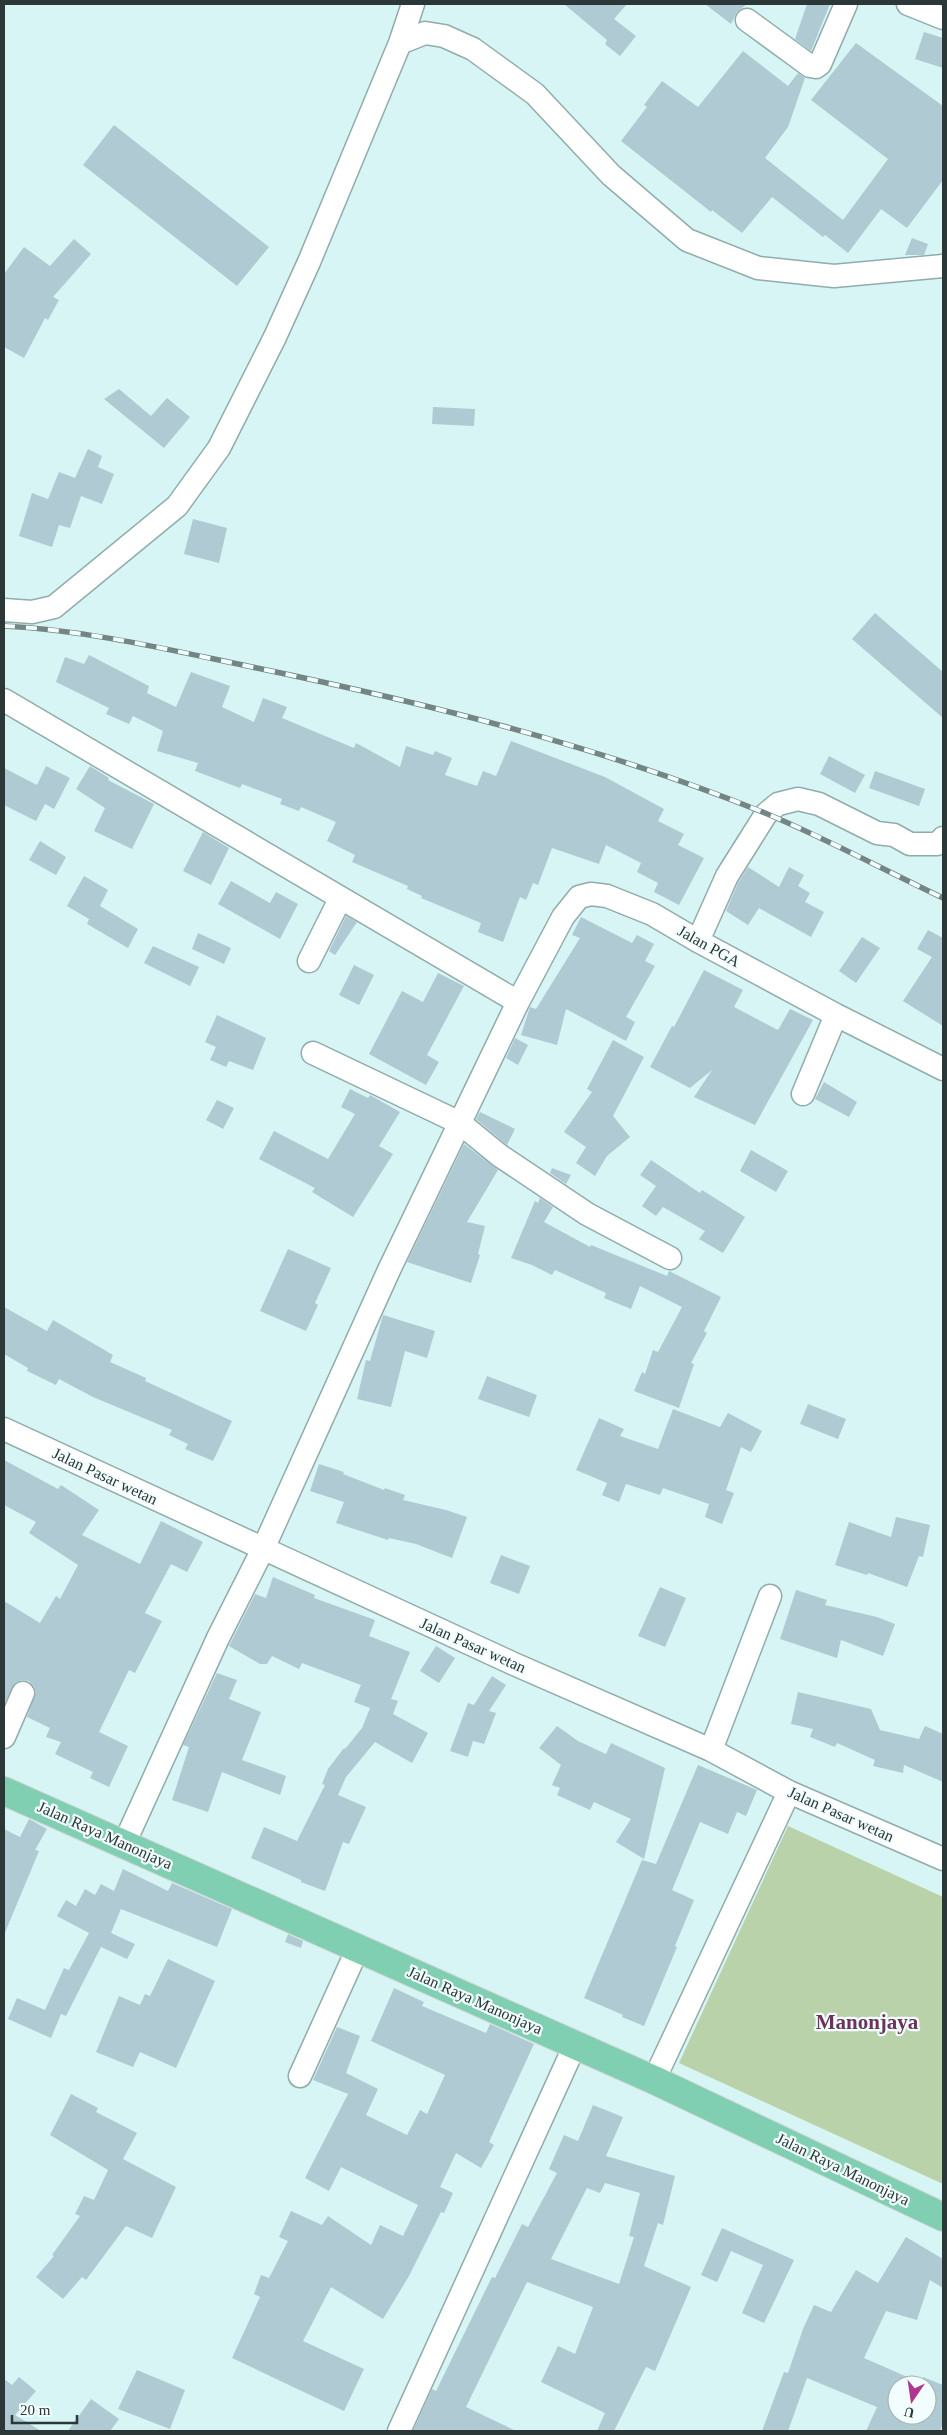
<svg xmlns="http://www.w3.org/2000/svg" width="947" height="2435" font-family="'Times New Roman',serif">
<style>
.green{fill:#b9d2a9}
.building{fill:#afcad3;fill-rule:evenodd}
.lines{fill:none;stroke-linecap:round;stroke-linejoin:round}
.minor-casing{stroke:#90acab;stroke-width:25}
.primary-casing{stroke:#d5d7d7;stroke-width:30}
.minor{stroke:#fff;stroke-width:22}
.primary{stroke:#80cfb2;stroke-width:28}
.rail-casing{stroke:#738685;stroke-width:5.5}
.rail{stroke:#f2fefd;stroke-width:4;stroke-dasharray:11;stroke-linecap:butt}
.labels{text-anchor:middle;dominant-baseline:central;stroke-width:4.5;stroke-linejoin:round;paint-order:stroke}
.street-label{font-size:16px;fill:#2c3837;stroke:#f2fefd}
.district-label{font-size:21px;font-weight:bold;fill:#6e335d;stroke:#f2fefd}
</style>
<rect width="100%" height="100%" fill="#d7f5f4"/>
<path class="green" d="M 788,1826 L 943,1897 L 943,2184 L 679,2063 Z"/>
<path class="building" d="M 564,4 L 627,4 L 614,19 L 636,36 L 620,56 L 605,44 L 607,40 Z
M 705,4 L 747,4 L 737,12 L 731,24 Z
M 807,4 L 830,4 L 811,51 L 795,39 Z
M 924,32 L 943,38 L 943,68 L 915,59 Z
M 856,43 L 943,106 L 943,180 L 907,228 L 881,209 L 848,253 L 825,235 L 823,237 L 772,197 L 742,233 L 712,210 L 711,212 L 621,141 L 647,107 L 644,105 L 662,81 L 698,107 L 743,51 L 788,86 L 798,73 L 805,78 L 788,127 L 765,158 L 843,220 L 888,159 L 811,100 Z
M 114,125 L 269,247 L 237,286 L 83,165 Z
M 912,238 L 928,244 L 924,255 L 905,255 Z
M 74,239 L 91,254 L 53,297 L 59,300 L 48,320 L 45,318 L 24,358 L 4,347 L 4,274 L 24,247 L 50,266 Z
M 119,389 L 151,416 L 167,398 L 190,417 L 164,448 L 104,399 Z
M 433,407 L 475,409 L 474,426 L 432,424 Z
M 88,449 L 102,456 L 98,467 L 114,474 L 102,504 L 81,496 L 70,528 L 59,525 L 52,547 L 19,536 L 32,493 L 48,499 L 59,472 L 75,478 Z
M 193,519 L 227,528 L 219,563 L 184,554 Z
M 875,613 L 943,672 L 943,718 L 852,639 Z
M 89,655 L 149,686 L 147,693 L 176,707 L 191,672 L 230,686 L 222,707 L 254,722 L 263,698 L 287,707 L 282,718 L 354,748 L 356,743 L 400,767 L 406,746 L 433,755 L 435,751 L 452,758 L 445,775 L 477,786 L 483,771 L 496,776 L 511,741 L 605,777 L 664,809 L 658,821 L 684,834 L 678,845 L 704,858 L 679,905 L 654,892 L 658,883 L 637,872 L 641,863 L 606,845 L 599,864 L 552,848 L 538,885 L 533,883 L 526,900 L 520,897 L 503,942 L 478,932 L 481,923 L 421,898 L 422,896 L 407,889 L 408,886 L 352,862 L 355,855 L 327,841 L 336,822 L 301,807 L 299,811 L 280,804 L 282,799 L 242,784 L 240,788 L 195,771 L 198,763 L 157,751 L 163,731 L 133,716 L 129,724 L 106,714 L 109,708 L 56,682 L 65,657 L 84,664 Z
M 829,756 L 865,775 L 855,793 L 820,774 Z
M 46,766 L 70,778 L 54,809 L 45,804 L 36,821 L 4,805 L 4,768 L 37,785 Z
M 90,766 L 109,778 L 108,780 L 154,804 L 132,849 L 94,831 L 105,808 L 76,789 Z
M 875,771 L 925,789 L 919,806 L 869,788 Z
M 203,832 L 229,848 L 211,885 L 183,871 Z
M 40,841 L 66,857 L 56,875 L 29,860 Z
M 748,867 L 779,887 L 789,867 L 804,875 L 798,886 L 810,893 L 805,902 L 824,912 L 811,937 L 759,908 L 748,925 L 726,911 L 738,883 Z
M 84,876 L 108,890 L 100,906 L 138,929 L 128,948 L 87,924 L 89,919 L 67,906 Z
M 231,881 L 270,903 L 276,892 L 298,904 L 280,939 L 218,904 Z
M 346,916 L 357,922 L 335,955 L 329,951 Z
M 581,917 L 632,943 L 637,935 L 654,944 L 645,961 L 655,966 L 626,1017 L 635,1022 L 626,1041 L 566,1009 L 557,1045 L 521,1035 L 530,1007 L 536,1009 L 580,938 L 572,935 Z
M 928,930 L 943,938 L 943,1026 L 903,1001 L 932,957 L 917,949 Z
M 198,933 L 231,948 L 224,964 L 192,949 Z
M 862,937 L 880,948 L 856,983 L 839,971 Z
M 153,946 L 199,967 L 190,986 L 144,963 Z
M 354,965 L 374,975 L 359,1005 L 339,995 Z
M 704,970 L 743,990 L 734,1007 L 778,1030 L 790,1009 L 813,1020 L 755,1125 L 694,1097 L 712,1070 L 690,1088 L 650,1067 L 672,1026 L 674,1027 Z
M 438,973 L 464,986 L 427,1055 L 439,1062 L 426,1085 L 369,1054 L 402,991 L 423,1002 Z
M 217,1015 L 266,1038 L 253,1070 L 229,1061 L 226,1067 L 210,1060 L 216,1047 L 205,1042 Z
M 515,1038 L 528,1045 L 518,1065 L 506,1058 Z
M 613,1040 L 644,1057 L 613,1116 L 630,1137 L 607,1156 L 595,1176 L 576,1163 L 586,1147 L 564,1132 L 592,1092 L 587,1089 Z
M 824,1082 L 857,1102 L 849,1117 L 815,1099 Z
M 350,1089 L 368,1098 L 370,1095 L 400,1112 L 379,1146 L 393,1154 L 353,1217 L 312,1192 L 315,1188 L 259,1159 L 274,1131 L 328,1159 L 355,1114 L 341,1107 Z
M 217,1100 L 234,1108 L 223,1129 L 206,1120 Z
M 480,1112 L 515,1129 L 507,1145 L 476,1119 Z
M 464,1144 L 498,1170 L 467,1222 L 485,1226 L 478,1254 L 480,1255 L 471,1283 L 407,1262 Z
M 751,1150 L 788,1171 L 776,1192 L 740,1171 Z
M 651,1160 L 700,1193 L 702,1190 L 745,1217 L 723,1253 L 699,1239 L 705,1231 L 663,1207 L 656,1216 L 642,1206 L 656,1186 L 640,1175 Z
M 552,1168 L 571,1175 L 566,1184 L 550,1173 Z
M 540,1198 L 553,1207 L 544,1222 L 590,1247 L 591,1245 L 667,1276 L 669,1271 L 721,1297 L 704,1331 L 707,1333 L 691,1363 L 694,1364 L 679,1408 L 634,1391 L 642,1372 L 645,1374 L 653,1350 L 658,1352 L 682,1307 L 640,1286 L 631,1309 L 604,1298 L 606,1293 L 555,1270 L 552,1275 L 532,1265 L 511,1258 L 535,1201 L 538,1203 Z
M 288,1249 L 331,1268 L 315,1303 L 318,1305 L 306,1331 L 260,1311 Z
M 4,1307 L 47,1331 L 53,1320 L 113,1355 L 110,1362 L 146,1378 L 145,1381 L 232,1421 L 213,1461 L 185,1449 L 188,1444 L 169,1435 L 172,1430 L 93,1397 L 59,1379 L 56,1385 L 27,1371 L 28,1368 L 4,1354 Z
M 383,1315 L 435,1331 L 427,1358 L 405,1351 L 391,1407 L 357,1399 L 366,1360 L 370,1361 Z
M 487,1376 L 537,1395 L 529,1417 L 478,1399 Z
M 808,1404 L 846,1419 L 838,1439 L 800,1424 Z
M 673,1409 L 720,1427 L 728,1413 L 762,1431 L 751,1452 L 741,1447 L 726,1490 L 734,1493 L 722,1524 L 705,1517 L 709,1504 L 663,1488 L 660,1495 L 626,1484 L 619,1502 L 602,1495 L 607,1483 L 576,1470 L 599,1418 L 624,1429 L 620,1436 L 658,1449 Z
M 4,1460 L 58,1489 L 61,1485 L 99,1510 L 82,1535 L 140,1564 L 161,1521 L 203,1542 L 187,1572 L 171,1564 L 145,1613 L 162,1621 L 135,1673 L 129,1670 L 99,1732 L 128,1746 L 109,1787 L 90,1778 L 93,1772 L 55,1754 L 61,1742 L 46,1737 L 50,1728 L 27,1717 L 36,1692 L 34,1686 L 29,1681 L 22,1680 L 15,1683 L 4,1704 L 4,1601 L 40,1623 L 56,1596 L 60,1599 L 78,1565 L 29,1533 L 36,1522 L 4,1505 Z
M 319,1464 L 344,1472 L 343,1474 L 384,1490 L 385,1488 L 405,1495 L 403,1500 L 446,1510 L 467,1517 L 452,1558 L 416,1544 L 389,1538 L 388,1540 L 336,1523 L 344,1502 L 310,1491 Z
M 896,1517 L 930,1525 L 923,1557 L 919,1556 L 907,1587 L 868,1573 L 867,1575 L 835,1565 L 849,1522 L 891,1537 Z
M 501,1555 L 530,1566 L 519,1594 L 490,1583 Z
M 273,1577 L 315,1595 L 314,1598 L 375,1620 L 369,1636 L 410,1652 L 391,1699 L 398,1701 L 393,1714 L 428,1733 L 412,1763 L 375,1742 L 346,1777 L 338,1795 L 366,1807 L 349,1844 L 343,1842 L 325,1891 L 301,1882 L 301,1880 L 251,1858 L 264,1827 L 297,1841 L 325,1785 L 322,1784 L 328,1769 L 344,1748 L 345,1749 L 362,1728 L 370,1708 L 354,1702 L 361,1685 L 302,1663 L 299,1669 L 272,1656 L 267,1664 L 260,1664 L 229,1646 L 255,1594 L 266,1598 Z
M 660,1587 L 686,1598 L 665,1647 L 638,1636 Z
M 796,1590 L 827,1600 L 825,1605 L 877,1617 L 895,1624 L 883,1656 L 841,1640 L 837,1658 L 780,1639 Z
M 436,1646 L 455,1658 L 439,1683 L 420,1671 Z
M 217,1673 L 237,1680 L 229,1699 L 261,1712 L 242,1760 L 286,1776 L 280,1795 L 222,1772 L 208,1812 L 172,1800 L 189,1747 L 183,1745 Z
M 492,1676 L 506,1685 L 489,1711 L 496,1713 L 484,1744 L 473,1741 L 468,1757 L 450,1751 L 468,1703 L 474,1705 Z
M 798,1692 L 871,1709 L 880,1730 L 919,1739 L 925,1726 L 943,1734 L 943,1782 L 904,1765 L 903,1773 L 873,1766 L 875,1760 L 837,1743 L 835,1747 L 810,1737 L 813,1729 L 791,1724 Z
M 557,1726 L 578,1741 L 606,1754 L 611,1743 L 665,1768 L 644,1859 L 616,1842 L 631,1819 L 594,1802 L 590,1810 L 557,1795 L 560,1788 L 552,1785 L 561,1765 L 539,1748 Z
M 698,1765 L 757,1790 L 746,1816 L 737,1812 L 728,1834 L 700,1822 L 672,1890 L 694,1900 L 675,1946 L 677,1947 L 644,2026 L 622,2017 L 623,2015 L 584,1998 L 642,1860 L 656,1864 Z
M 29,1819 L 47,1829 L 35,1850 L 39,1851 L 4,1935 L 4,1829 L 20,1837 Z
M 123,1869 L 168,1891 L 172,1883 L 232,1909 L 217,1947 L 121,1909 L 111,1933 L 135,1944 L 127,1959 L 101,1947 L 66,2016 L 61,2014 L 51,2038 L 8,2019 L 17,1998 L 45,2010 L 64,1968 L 69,1970 L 89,1933 L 57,1916 L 66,1900 L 76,1906 L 85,1889 L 95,1895 L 101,1884 L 114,1891 Z
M 288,1934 L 303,1941 L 301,1948 L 285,1942 Z
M 168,1959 L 215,1981 L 176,2068 L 140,2052 L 133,2067 L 96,2052 L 119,1996 L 140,2005 L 145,1994 L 150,1996 Z
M 394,1988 L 424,2002 L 422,2006 L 486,2033 L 490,2024 L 534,2044 L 489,2142 L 494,2145 L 481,2168 L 456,2153 L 440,2187 L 453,2193 L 444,2213 L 441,2212 L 409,2276 L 383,2319 L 331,2287 L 303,2341 L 364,2369 L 344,2411 L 232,2358 L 260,2297 L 254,2294 L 261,2275 L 269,2278 L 288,2241 L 279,2237 L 291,2211 L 322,2225 L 328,2216 L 371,2245 L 380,2225 L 403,2236 L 418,2205 L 341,2167 L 329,2191 L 305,2178 L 348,2094 L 313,2080 L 337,2027 L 360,2036 L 346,2073 L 378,2089 L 366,2115 L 407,2135 L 420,2110 L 427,2114 L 445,2075 L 371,2041 Z
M 71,2094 L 98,2108 L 96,2112 L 137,2133 L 123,2159 L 176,2187 L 152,2238 L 126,2226 L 86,2280 L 82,2277 L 63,2299 L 36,2277 L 54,2256 L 52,2255 L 80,2216 L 75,2214 L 84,2196 L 94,2200 L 108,2170 L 50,2135 Z
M 593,2105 L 623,2117 L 606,2156 L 675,2176 L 663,2225 L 658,2223 L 644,2266 L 691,2287 L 655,2371 L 646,2367 L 614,2431 L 597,2431 L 605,2413 L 541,2382 L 558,2346 L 575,2354 L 593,2307 L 527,2282 L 466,2407 L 516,2431 L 413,2431 L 432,2389 L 436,2391 L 492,2277 L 495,2278 L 522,2224 L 528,2227 L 557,2173 L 549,2169 L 564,2135 L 578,2141 ZM 605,2183 L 640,2193 L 629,2236 L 634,2237 L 619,2284 L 551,2259 L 587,2188 L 600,2193 Z
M 722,2228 L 794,2260 L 764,2323 L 742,2313 L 763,2265 L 731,2251 L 717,2282 L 701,2275 Z
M 906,2237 L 943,2259 L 943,2288 L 930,2280 L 917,2320 L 886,2311 L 864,2358 L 921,2383 L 923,2377 L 943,2385 L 943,2423 L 940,2431 L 866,2431 L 877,2407 L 807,2378 L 788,2431 L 762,2431 L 784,2372 L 788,2373 L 803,2329 L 814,2305 L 831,2312 L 856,2270 L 878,2283 ZM 897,2385 L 927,2385 L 927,2415 L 897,2415 Z
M 137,2370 L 185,2390 L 170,2429 L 118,2409 Z
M 19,2377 L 36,2391 L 15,2415 L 41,2431 L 4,2431 L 4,2379 L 12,2385 Z
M 91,2399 L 119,2419 L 110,2431 L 68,2431 Z"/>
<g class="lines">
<defs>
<path id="minor" d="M 908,4 L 943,18
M 747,20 L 810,66 L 816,67 L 820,64 L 846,4
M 400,43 L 425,33 L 444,36 L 473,49 L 535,94 L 611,175 L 687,240 L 758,268 L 834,276 L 943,266
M 4,610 L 32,612 L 54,607 L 177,506 L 219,448 L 275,337 L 309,262 L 400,43 L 413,4
M 4,700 L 518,1002
M 698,941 L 727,876 L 766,814 L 778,804 L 798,799 L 819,804 L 877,833 L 894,835 L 910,844 L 937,844 L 943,838
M 309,961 L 340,899
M 313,1053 L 460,1123 L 499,1155 L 587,1214 L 670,1258
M 803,1094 L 836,1015
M 4,1429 L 514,1664 L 711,1750 L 789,1792 L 943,1859
M 4,1737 L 23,1693
M 711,1750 L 770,1596
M 124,1844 L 218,1638 L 263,1549 L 389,1270 L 518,1002 L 563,917 L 579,897 L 591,894 L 607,896 L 652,914 L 698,941 L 836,1015 L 943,1069
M 300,2076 L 358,1948
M 654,2080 L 789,1792
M 399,2431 L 575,2045"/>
<path id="primary" d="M 4,1791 L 654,2080 L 943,2217"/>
</defs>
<use href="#minor" class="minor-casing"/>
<use href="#primary" class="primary-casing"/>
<use href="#minor" class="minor"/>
<use href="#primary" class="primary"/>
<defs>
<path id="rail" d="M 4,626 C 87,630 170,650 252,667 C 426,703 599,746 765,813 C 825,838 884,870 943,898"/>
</defs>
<use href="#rail" class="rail-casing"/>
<use href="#rail" class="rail"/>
</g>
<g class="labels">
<g class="street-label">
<text transform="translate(709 946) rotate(29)">Jalan PGA</text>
<text transform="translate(105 1476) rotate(25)">Jalan Pasar wetan</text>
<text transform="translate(473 1645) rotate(24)">Jalan Pasar wetan</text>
<text transform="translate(841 1814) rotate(24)">Jalan Pasar wetan</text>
<text transform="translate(105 1835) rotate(24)">Jalan Raya Manonjaya</text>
<text transform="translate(475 2000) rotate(24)">Jalan Raya Manonjaya</text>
<text transform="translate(843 2169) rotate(26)">Jalan Raya Manonjaya</text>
</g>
<g class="district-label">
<text x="867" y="2022">Manonjaya</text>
</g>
</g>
<rect width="947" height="2435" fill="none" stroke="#2c3837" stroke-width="10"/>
<g transform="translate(912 2400) rotate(193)"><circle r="24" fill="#f2fefd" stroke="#a3afae"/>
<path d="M0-4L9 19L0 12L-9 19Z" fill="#ae388f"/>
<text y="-8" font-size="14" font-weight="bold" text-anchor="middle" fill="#2c3837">U</text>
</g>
<path d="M12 2415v8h65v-8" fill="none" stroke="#2c3837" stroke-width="2.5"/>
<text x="20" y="2415" font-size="15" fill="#2c3837" stroke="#f2fefd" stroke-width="4" paint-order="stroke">20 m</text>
</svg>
